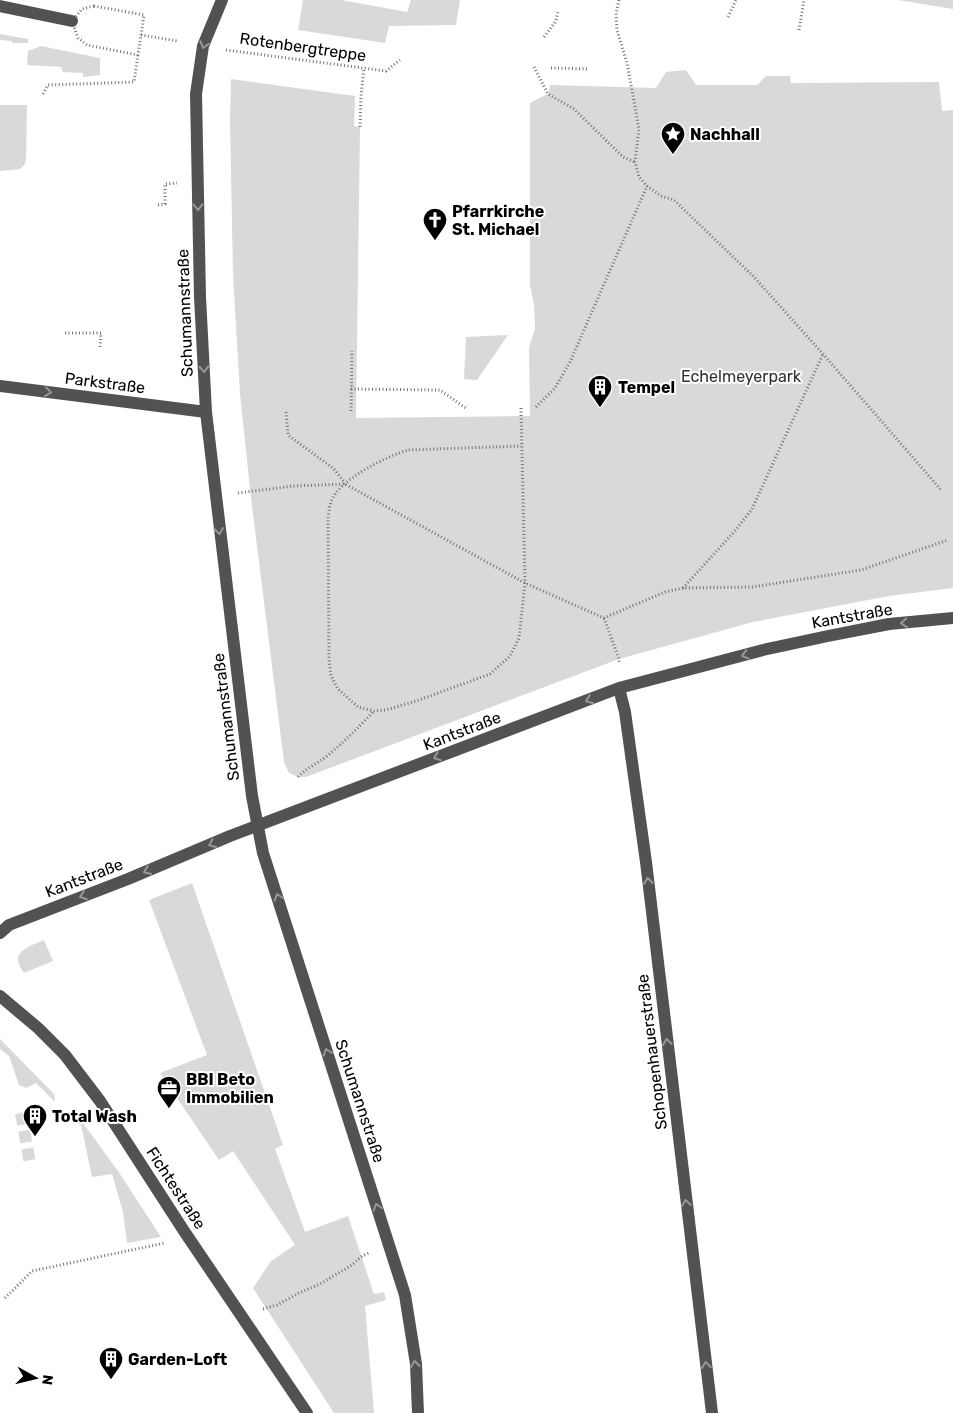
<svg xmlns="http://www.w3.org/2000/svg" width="953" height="1413" font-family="Rubik,sans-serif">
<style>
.green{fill:#d9d9d9}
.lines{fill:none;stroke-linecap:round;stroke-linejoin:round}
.minor-tunnel{stroke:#d9d9d9;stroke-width:12;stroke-dasharray:12 6;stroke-linecap:butt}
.path{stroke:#747474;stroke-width:3;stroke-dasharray:1 2.5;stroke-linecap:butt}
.minor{stroke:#525252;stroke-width:12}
.oneway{stroke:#979797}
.labels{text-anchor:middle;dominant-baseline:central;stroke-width:4;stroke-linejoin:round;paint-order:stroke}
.street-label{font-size:16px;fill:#000;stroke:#fff}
.poi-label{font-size:16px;font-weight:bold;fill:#000;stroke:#fff;text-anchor:start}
.park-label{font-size:16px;fill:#303030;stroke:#fff}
</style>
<rect width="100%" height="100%" fill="#fff"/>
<path class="green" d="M 303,0 L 341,0 L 407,12 L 411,0 L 460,0 L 456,25 L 389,26 L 385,43 L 298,30 Z
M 898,0 L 953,0 L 953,9 Z
M 0,34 L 28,39 L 28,43 L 12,43 L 12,41 L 0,40 Z
M 41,46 L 100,58 L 100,75 L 83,77 L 83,73 L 63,72 L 61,67 L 27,65 L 28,51 Z
M 686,70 L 696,85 L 757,85 L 766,76 L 790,76 L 791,83 L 939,82 L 942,111 L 953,110 L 953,588 L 889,596 L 753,622 L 619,659 L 306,777 L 298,777 L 289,773 L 284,762 L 251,498 L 240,394 L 233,275 L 230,121 L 231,79 L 355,96 L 354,126 L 360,127 L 356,418 L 521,416 L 530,416 L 529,348 L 535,328 L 534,305 L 530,285 L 530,103 L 549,93 L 550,85 L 656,88 L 666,72 Z
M 0,105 L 27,105 L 26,158 L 25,164 L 20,169 L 0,171 Z
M 508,335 L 477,380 L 464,379 L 466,337 Z
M 192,883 L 283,1145 L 275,1149 L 305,1232 L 348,1216 L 374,1294 L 384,1292 L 386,1300 L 365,1306 L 374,1413 L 334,1413 L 253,1288 L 271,1261 L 295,1245 L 233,1151 L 219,1160 L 160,1073 L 207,1055 L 149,900 Z
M 44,940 L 53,961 L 24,973 C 8,952 28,947 44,940 Z
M 0,1039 L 54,1094 L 55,1102 L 36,1083 L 26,1088 L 19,1085 L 9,1056 L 0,1049 Z
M 80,1119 L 118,1171 L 161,1237 L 127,1243 L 123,1212 L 112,1174 L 92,1177 Z"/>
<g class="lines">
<path class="minor-tunnel" d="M 21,1113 L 30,1164"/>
<path class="path" d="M 619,0 L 616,13 L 617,30 L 627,63 L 639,129 L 635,162 L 639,177 L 647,186 L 661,196 L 674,200 L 753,276 L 823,354 L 942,491
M 94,6 L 144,15 L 138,55 L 87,45 L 78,38 L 72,21 L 82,9 Z
M 728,17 L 736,0
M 799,30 L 804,0
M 141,35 L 177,41
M 544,37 L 556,21 L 558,11
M 226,50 L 386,71 L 400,60
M 534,67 L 548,94 L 574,109 L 623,157 L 635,162
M 551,68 L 589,69
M 43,94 L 48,85 L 134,82 L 138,55
M 360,127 L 361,96 L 364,68
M 158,205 L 165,204 L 165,184 L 177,183
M 65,333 L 101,333 L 100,347
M 351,389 L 440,390 L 467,409
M 536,407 L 555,388 L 570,362 L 647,186
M 521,408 L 525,583 L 519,638 L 510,656 L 490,674 L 416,701 L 386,710 L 374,711 L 358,707 L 338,689 L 331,676 L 329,659 L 328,518 C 329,513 329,507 331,502 C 338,480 387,456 408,450 L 521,446
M 351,411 L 352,351
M 286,412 L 288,435 L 334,469 L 345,483
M 238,493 L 293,486 L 345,484 L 525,583 L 604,618 L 665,592 L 683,588 L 752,587 L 861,570 L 948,540
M 683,588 L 734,532 L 752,509 L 823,354
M 604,618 L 619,659 L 619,664
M 298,777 C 306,768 317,764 327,756 C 344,742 359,727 374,711
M 5,1298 L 32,1271 L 165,1243
M 263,1309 L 277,1305 L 299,1293 L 320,1284 L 352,1265 L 362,1256 L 369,1253"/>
<path class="minor" d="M 222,0 L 203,46 L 196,94 L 200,297 L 206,412 L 252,796 L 263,853 L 405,1295 L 416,1364 L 418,1413
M 0,6 L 72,21
M 0,386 L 206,412
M 619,688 L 625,712 L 646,862 L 712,1413
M 0,933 L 9,925 L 128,879 L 230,836 L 619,688 L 763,650 L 828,636 L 889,624 L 953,618
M 0,996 L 38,1028 L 65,1055 L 100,1101 L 184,1231 L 307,1413"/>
</g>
<defs><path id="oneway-chevron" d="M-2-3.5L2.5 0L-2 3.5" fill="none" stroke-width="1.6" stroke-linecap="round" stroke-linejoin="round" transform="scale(1.25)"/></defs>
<g class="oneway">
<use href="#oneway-chevron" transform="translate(204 45) rotate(106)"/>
<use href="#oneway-chevron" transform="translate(198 207) rotate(89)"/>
<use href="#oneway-chevron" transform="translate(204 369) rotate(87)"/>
<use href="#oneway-chevron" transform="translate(48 392) rotate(7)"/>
<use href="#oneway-chevron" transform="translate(219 531) rotate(83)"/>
<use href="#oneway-chevron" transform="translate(904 623) rotate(175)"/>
<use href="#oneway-chevron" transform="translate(745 655) rotate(165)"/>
<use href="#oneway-chevron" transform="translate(589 700) rotate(159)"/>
<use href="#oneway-chevron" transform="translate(437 757) rotate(159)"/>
<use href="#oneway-chevron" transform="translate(212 844) rotate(157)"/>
<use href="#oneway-chevron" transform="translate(147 871) rotate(157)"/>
<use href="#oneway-chevron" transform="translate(648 881) rotate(-96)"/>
<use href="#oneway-chevron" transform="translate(83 896) rotate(160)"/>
<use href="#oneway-chevron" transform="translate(278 897) rotate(-108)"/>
<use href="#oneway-chevron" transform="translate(667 1042) rotate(-97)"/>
<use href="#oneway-chevron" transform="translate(327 1052) rotate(-108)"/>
<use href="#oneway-chevron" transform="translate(686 1203) rotate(-97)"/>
<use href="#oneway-chevron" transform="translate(377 1207) rotate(-108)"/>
<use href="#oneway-chevron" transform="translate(415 1364) rotate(-96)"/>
<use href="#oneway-chevron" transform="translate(706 1365) rotate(-97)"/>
</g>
<defs>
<symbol id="sight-pin" viewBox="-11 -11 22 30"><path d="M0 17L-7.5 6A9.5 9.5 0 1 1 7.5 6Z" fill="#000" stroke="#fff"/><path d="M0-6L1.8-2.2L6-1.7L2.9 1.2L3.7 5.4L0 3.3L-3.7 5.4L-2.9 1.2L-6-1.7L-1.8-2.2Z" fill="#fff"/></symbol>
<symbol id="church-pin" viewBox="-11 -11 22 30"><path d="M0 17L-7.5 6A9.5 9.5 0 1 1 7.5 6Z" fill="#000" stroke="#fff"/><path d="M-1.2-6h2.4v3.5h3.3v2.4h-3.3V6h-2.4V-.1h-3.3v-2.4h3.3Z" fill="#fff"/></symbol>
<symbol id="building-pin" viewBox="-11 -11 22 30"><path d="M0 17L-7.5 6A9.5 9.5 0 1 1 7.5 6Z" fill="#000" stroke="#fff"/><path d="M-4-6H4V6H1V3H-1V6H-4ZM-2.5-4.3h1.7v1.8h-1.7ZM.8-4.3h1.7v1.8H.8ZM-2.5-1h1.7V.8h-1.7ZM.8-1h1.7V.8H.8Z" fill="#fff"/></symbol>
<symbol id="office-pin" viewBox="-11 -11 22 30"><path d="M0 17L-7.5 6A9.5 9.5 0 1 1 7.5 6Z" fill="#000" stroke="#fff"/><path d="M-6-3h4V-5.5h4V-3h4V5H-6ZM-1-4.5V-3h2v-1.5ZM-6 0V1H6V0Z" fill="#fff"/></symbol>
</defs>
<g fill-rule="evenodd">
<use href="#sight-pin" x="659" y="120" width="28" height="38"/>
<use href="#church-pin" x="421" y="206" width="28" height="38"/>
<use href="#building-pin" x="586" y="373" width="28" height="38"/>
<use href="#office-pin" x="155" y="1074" width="28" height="38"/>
<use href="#building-pin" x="21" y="1102" width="28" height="38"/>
<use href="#building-pin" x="97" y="1345" width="28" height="38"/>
</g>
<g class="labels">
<g class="street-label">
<text transform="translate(303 47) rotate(8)">Rotenbergtreppe</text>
<text transform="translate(185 313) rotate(-92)">Schumannstraße</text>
<text transform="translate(105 383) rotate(7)">Parkstraße</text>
<text transform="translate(852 616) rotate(-10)">Kantstraße</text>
<text transform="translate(226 717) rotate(-97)">Schumannstraße</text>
<text transform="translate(462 731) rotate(-21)">Kantstraße</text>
<text transform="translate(84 878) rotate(-21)">Kantstraße</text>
<text transform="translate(652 1052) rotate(-97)">Schopenhauerstraße</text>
<text transform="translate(360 1101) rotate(72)">Schumannstraße</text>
<text transform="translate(176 1188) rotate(57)">Fichtestraße</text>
</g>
<g class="poi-label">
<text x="690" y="134">Nachhall</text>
<text x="452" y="211">Pfarrkirche<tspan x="452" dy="18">St. Michael</tspan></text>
<text x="618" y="387">Tempel</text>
<text x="186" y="1079">BBI Beto<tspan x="186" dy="18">Immobilien</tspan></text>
<text x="52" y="1116">Total Wash</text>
<text x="128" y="1359">Garden-Loft</text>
</g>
<g class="park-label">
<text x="741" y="376">Echelmeyerpark</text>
</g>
</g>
<g transform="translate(35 1378) rotate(98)" stroke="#ffffff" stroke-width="4" paint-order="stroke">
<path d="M0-4L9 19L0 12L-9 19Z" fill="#000000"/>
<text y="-8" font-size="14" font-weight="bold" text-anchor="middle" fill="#000000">N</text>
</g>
</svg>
